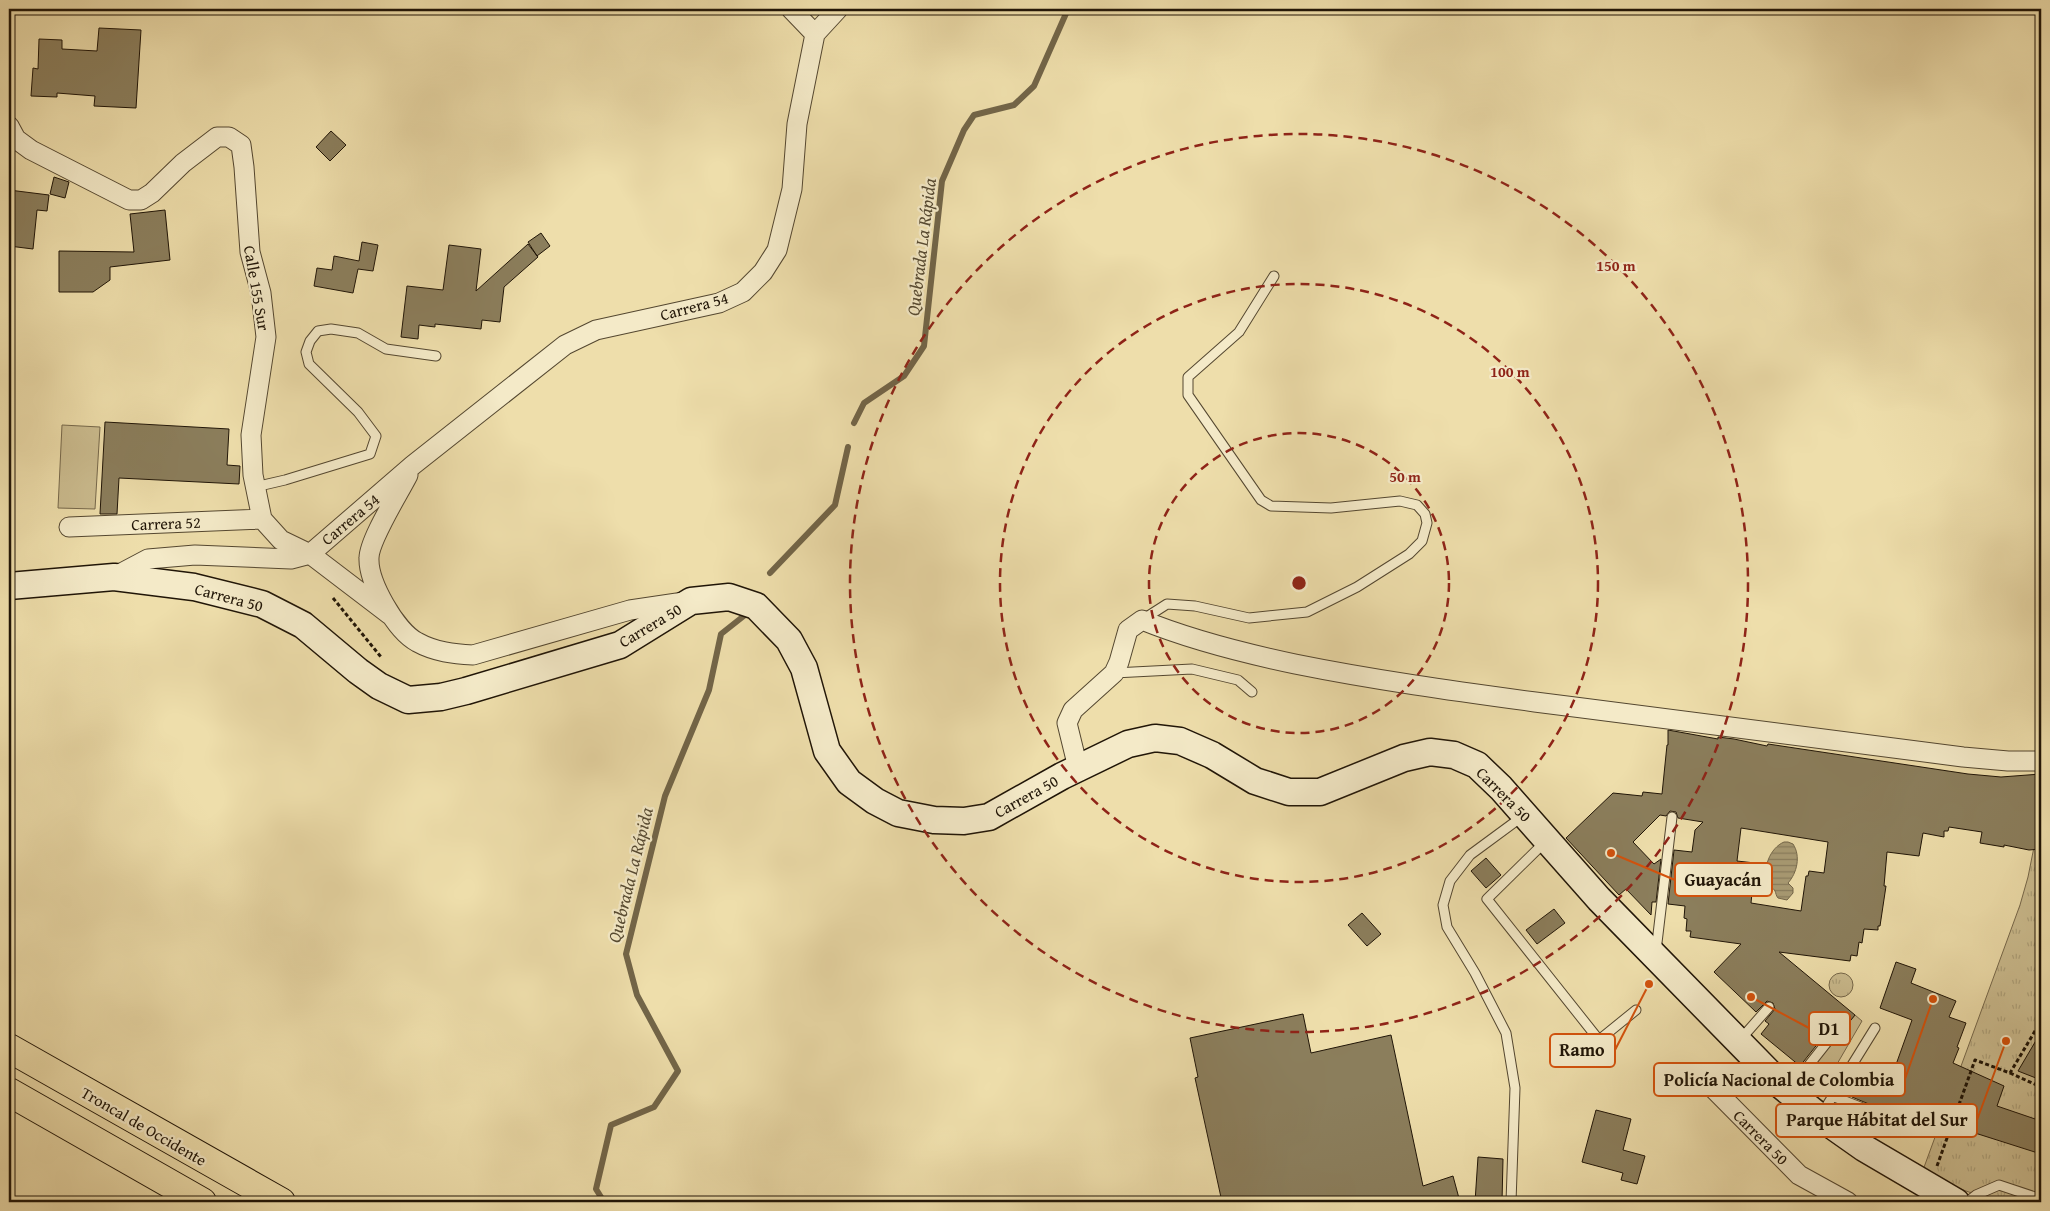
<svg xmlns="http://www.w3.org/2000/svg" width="2050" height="1211" font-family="'Gentium Book Plus',serif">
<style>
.grass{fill:#cbbc8f;stroke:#76684b}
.park{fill:url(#park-tufts);stroke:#76684b}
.water{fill:url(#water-rules);stroke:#726548}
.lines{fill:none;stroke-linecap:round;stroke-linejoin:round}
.stream{stroke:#726548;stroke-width:6}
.building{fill:#8b7e5c;stroke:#201507;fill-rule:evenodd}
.lane-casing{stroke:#544730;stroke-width:11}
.street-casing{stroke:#544730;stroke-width:21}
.secondary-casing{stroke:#201507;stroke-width:29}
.highway-casing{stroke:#201507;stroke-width:30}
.path{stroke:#201507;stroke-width:3;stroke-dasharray:4 2.5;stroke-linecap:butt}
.lane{stroke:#f4eac8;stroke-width:9}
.street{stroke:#f4eac8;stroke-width:19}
.secondary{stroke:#f4eac8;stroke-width:26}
.highway{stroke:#eedeab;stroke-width:28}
.ring{fill:none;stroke:#8f2418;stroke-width:2.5;stroke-dasharray:9 6}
.labels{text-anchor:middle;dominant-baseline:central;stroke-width:4.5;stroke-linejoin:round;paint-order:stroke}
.street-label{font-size:16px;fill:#201507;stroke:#f4eac8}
.water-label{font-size:18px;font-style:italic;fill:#564a32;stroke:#f4eac8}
.centre{fill:#8f2418;stroke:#f4eac8;stroke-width:2.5}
.ring-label{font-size:15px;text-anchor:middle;font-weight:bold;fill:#8f2418;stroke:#f4eac8;stroke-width:4.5;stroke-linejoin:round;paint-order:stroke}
.leader{fill:none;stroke:#d4520c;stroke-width:2}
.callout-dot{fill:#d4520c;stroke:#f4eac8;stroke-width:2}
.callout{fill:#f4eac8;stroke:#d4520c;stroke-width:2}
.callout-label{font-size:18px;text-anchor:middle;font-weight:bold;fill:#201507}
</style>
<defs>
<pattern id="park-tufts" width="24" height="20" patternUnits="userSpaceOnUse" patternTransform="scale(1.25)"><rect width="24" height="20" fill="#cbbc8f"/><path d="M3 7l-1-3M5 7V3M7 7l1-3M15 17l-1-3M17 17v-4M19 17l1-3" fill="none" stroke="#aea17a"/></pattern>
<pattern id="water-rules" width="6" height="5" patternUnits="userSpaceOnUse" patternTransform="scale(1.25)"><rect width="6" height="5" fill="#a89a73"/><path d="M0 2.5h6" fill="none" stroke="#887c5c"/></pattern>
</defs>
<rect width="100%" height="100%" fill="#eedeab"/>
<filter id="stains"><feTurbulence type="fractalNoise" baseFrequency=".004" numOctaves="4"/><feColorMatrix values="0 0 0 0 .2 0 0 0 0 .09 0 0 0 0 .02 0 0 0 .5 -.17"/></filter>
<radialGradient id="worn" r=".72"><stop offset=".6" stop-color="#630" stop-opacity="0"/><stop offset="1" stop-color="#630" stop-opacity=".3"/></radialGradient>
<path class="grass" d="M 62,425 L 100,427 L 95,509 L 58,508 Z
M 1855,1015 L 1862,1021 L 1833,1071 L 1835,1073 L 1818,1096 L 1803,1079 Z"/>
<path class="park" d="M 2035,842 L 2041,842 L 2041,1202 L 1996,1202 L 1947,1184 L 1923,1170 L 2020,905 L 2028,877 Z
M1829 985a12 12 0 1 1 24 0a12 12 0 1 1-24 0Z"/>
<path class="water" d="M 1784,842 L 1788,842 L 1793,844 C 1801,856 1797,873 1788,883 L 1793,888 L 1793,893 L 1787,900 L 1778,898 C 1776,896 1776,893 1775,891 C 1774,888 1769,887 1768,883 C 1762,868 1770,848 1784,842 Z"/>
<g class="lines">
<path class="stream" d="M 854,423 L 864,403 L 904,376 L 924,346 L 942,181 L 964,130 L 974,115 L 1014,105 L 1034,86 L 1068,9
M 770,573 L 835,505 L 848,447
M 604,1202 L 596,1189 L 611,1125 L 654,1107 L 678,1071 L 637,995 L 626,954 L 665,796 L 709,690 L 721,634 L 745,615"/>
</g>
<path class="building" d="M 99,28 L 141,30 L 136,108 L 94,106 L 95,96 L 57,93 L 57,97 L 31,96 L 33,68 L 38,69 L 39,39 L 62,40 L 62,49 L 97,51 Z
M 331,131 L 346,145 L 330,161 L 316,147 Z
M 54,177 L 69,182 L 65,198 L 50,194 Z
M 9,190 L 49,195 L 47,211 L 37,210 L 33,249 L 9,246 Z
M 165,210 L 170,260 L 110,267 L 110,280 L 93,292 L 59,292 L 59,251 L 134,252 L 130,214 Z
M 541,233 L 550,246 L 537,256 L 528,242 Z
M 362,242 L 378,245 L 373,271 L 358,269 L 353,293 L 314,286 L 317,268 L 332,270 L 334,256 L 359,261 Z
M 528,244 L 538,257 L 504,287 L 500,322 L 482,320 L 481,329 L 435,324 L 435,327 L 419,325 L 418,339 L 401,337 L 407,286 L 443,290 L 449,245 L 481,249 L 476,291 Z
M 105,422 L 229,429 L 227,465 L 240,466 L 239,484 L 119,478 L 117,514 L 100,514 Z
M 1668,730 L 1718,739 L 1718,737 L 1734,739 L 1767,746 L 1768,744 L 1968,774 L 2001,777 L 2041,774 L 2041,849 L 2029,850 L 2004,845 L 2004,847 L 1980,843 L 1982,832 L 1949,827 L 1948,831 L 1944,831 L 1944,837 L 1923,833 L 1919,856 L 1887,852 L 1884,886 L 1886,886 L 1880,926 L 1878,926 L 1878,930 L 1864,929 L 1862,943 L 1859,942 L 1857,956 L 1851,955 L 1850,961 L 1779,952 L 1855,1015 L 1838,1036 L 1833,1030 L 1827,1032 L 1800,1066 L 1761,1034 L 1769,1024 L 1765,1021 L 1775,1009 L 1773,1003 L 1767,1001 L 1756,1012 L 1714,972 L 1741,944 L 1690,937 L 1691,931 L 1686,931 L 1687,919 L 1684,918 L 1685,906 L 1668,904 L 1674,850 L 1692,852 L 1695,830 L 1703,822 L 1678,818 L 1676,812 L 1670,811 L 1666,816 L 1660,815 L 1633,842 L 1654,864 L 1661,859 L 1656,902 L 1652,902 L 1651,915 L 1626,889 L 1619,895 L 1566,838 L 1613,793 L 1642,796 L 1643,792 L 1662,794 L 1667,745 L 1668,745 ZM 1741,828 L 1828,842 L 1824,873 L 1809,871 L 1808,876 L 1806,876 L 1801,911 L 1751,903 L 1755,863 L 1737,861 Z
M 1486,858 L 1501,875 L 1486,888 L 1471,871 Z
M 1554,909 L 1565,923 L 1537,944 L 1526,930 Z
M 1362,913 L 1381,934 L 1367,946 L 1348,925 Z
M 1896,962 L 1916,969 L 1911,983 L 1956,1001 L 1949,1017 L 1966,1023 L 1957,1047 L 1959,1048 L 1953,1063 L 2004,1086 L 1997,1106 L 2041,1121 L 2041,1154 L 1931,1119 L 1927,1128 L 1852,1097 L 1860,1077 L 1862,1078 L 1865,1073 L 1889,1084 L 1912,1020 L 1880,1008 Z
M 1303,1014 L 1311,1053 L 1391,1035 L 1423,1186 L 1453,1176 L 1460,1202 L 1222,1202 L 1195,1078 L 1198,1077 L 1190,1038 Z
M 2041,1032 L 2041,1080 L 2018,1071 Z
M 1596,1110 L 1631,1119 L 1623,1150 L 1645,1156 L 1637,1184 L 1621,1180 L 1623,1173 L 1582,1162 Z
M 1478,1157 L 1503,1159 L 1502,1202 L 1475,1202 Z"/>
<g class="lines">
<defs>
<path id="lane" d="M 255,487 L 285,480 L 370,454 L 376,436 L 358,412 L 309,364 L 306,352 L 310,341 L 318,331 L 331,329 L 358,333 L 386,349 L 436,356
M 1142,620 L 1167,604 L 1195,606 L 1249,618 L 1307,612 L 1357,587 L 1409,554 L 1422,541 L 1427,523 L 1425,514 L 1417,505 L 1400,501 L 1331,508 L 1271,506 L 1261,500 L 1188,395 L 1188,377 L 1239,332 L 1274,276
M 1114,673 L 1192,669 L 1238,680 L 1252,692
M 1546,841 L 1487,899 L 1599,1040 L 1636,1010
M 1656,951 L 1672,817
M 1740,1040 L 1769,1007
M 1790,1089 L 1832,1036
M 1832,1096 L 1909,1126
M 1821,1115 L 1875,1028
M 1511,1202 L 1515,1088 L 1506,1033 L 1475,973 L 1447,927 L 1443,905 L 1450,881 L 1470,855 L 1523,816
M 1967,1202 L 1976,1195 L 1999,1185 L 2041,1199"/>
<path id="street" d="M 815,34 L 838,9
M 9,126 L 16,139 L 31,150 L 129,200 L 141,200 L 152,193 L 183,163 L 217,137 L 229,137 L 241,145 L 244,167 L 250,252 L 261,293 L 266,337 L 251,435 L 253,475 L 262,519 L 281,540 L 310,554 L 390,615
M 408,475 C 399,493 369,540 369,558 C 368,582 396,631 417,642 C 435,652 454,654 473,655 L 630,610 L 684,602
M 69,527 L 262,519
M 114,577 L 148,559 L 195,555 L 291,559 L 310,554 L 413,465 L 565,345 L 596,330 L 719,303 L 743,292 L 763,272 L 777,250 L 792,189 L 797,124 L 815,34 L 791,9
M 1078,768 L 1067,723 L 1073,710 L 1114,673 L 1119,662 L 1128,630 L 1142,620 C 1191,640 1243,653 1295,664 C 1374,680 1454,691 1535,702 C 1678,720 1821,739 1963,757 L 2008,761 L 2041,761
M 1705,1080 L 1799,1175 L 1848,1202"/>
<path id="secondary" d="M 9,586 L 114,577 L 194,587 L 262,604 L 303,625 L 358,671 L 379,686 L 408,700 L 441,697 L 466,691 L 620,645 L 691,601 L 729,597 L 756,606 L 789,640 L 804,668 L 827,751 L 849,782 L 875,801 L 898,813 L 934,820 L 964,821 L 989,817 L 1062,776 L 1128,744 L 1155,738 L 1180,741 L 1212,755 L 1255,781 L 1289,792 L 1320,792 L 1404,758 L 1430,752 L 1454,755 L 1477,765 L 1501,788 L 1599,899 L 1783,1087 L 1820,1117 L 1864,1148 L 1956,1202"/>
<path id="highway" d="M 9,1048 L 281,1202
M 9,1092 L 202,1202"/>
</defs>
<use href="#lane" class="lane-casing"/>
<use href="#street" class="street-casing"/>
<use href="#secondary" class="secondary-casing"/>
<use href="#highway" class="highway-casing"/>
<path class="path" d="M 333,598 L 381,657
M 2010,1073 L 2041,1087
M 1937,1166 L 1975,1060 L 2010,1073 L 2041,1021"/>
<use href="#lane" class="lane"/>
<use href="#street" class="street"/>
<use href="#secondary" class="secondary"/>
<use href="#highway" class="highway"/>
</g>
<g class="ring">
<circle cx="1299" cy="583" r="150"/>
<circle cx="1299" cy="583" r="299"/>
<circle cx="1299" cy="583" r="449"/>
</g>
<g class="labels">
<g class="street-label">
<text transform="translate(257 288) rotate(80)">Calle 155 Sur</text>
<text transform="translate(694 306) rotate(-15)">Carrera 54</text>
<text transform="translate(350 519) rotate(-40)">Carrera 54</text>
<text transform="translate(166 523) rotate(-2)">Carrera 52</text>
<text transform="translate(229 597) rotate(15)">Carrera 50</text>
<text transform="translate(650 625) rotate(-31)">Carrera 50</text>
<text transform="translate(1504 794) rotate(45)">Carrera 50</text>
<text transform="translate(1026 796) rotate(-29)">Carrera 50</text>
<text transform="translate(144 1126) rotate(30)">Troncal de Occidente</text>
<text transform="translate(1761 1137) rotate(45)">Carrera 50</text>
</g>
<g class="water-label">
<text transform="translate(921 247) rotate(-83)">Quebrada La Rápida</text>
<text transform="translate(630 875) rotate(-76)">Quebrada La Rápida</text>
</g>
</g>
<circle cx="1299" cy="583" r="8" class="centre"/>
<g class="ring-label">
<text x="1616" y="271">150 m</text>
<text x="1510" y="377">100 m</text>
<text x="1405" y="482">50 m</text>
</g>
<path class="leader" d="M1611 853L1675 880M1751 997L1809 1028M1649 984L1615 1050M1933 999L1905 1079M2006 1041L1977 1120"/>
<g class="callout-dot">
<circle cx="1611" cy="853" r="5"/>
<circle cx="1751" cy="997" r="5"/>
<circle cx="1649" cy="984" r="5"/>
<circle cx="1933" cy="999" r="5"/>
<circle cx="2006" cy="1041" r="5"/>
</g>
<g class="callout">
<rect x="1675" y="863" width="97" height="33" rx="5"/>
<rect x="1809" y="1012" width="41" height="33" rx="5"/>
<rect x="1550" y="1034" width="65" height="33" rx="5"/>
<rect x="1654" y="1063" width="251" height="33" rx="5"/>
<rect x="1776" y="1104" width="201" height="33" rx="5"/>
</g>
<g class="callout-label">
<text x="1723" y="886">Guayacán</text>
<text x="1829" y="1035">D1</text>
<text x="1582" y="1056">Ramo</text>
<text x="1779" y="1086">Policía Nacional de Colombia</text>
<text x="1877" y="1126">Parque Hábitat del Sur</text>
</g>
<rect width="2050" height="1211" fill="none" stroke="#eedeab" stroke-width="30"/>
<rect x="10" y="10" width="2030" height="1191" fill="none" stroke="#201507" stroke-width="2.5"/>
<rect x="15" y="15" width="2020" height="1181" fill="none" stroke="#201507"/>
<rect width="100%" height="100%" filter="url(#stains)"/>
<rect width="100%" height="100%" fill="url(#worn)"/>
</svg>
